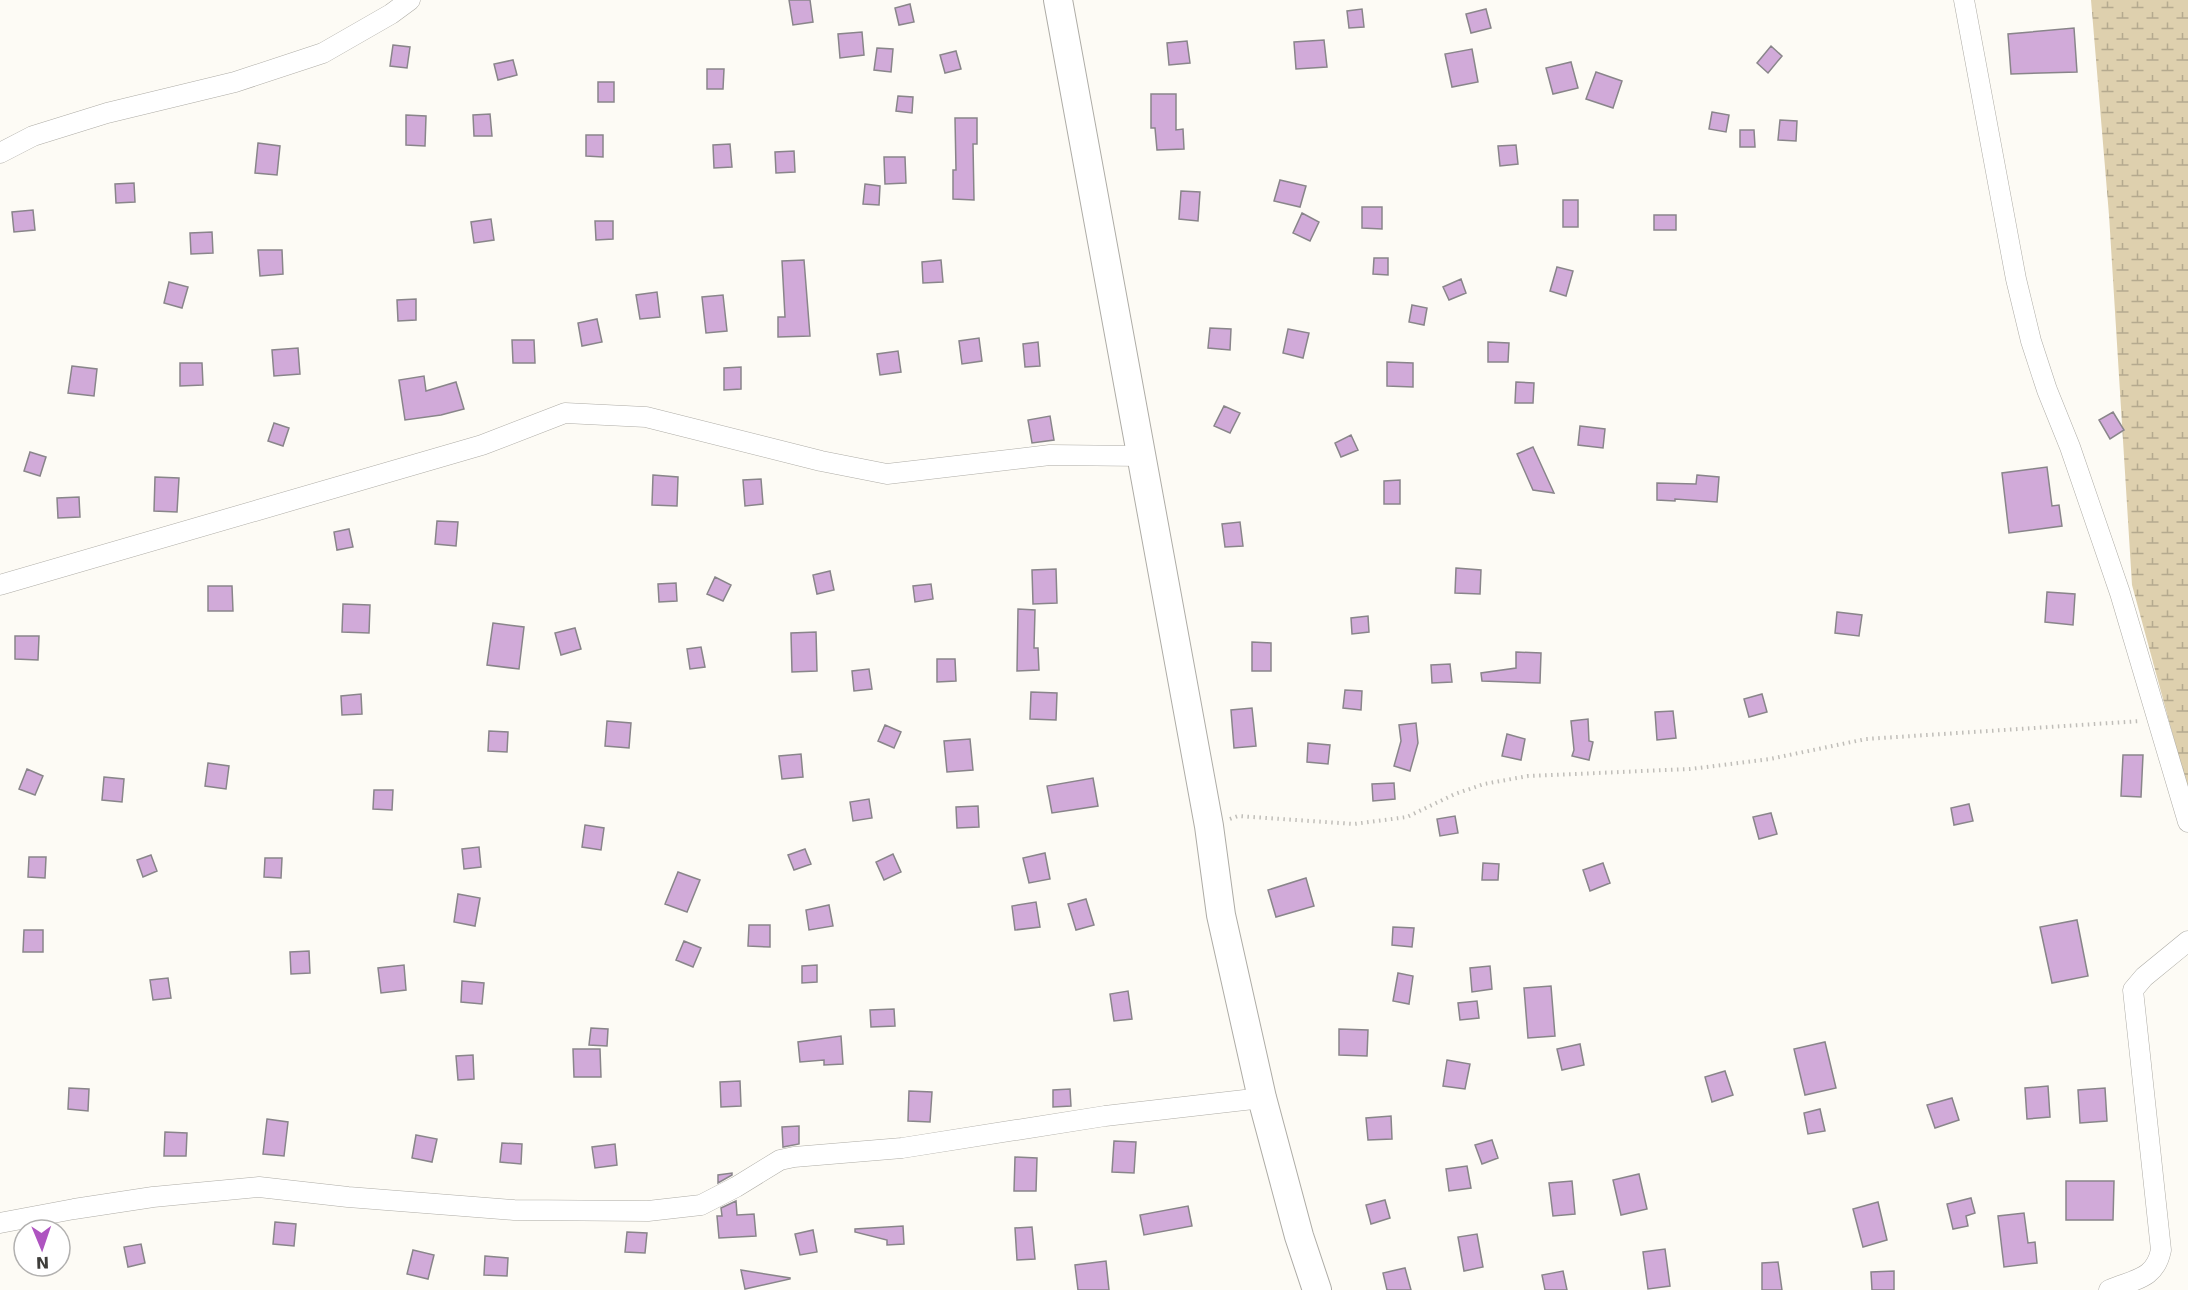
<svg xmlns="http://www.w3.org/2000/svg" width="2188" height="1290" font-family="'DejaVu Sans',sans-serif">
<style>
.wetland{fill:url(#wetland-marsh)}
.building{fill:#d1aad9;stroke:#89858a;stroke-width:1.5}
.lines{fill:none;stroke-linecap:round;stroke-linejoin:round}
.street-casing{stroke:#aeaca6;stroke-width:21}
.secondary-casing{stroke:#aeaca6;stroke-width:30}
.path{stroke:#c0beb9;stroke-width:4;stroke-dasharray:1.5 4.5;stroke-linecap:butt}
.street{stroke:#fff;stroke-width:20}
.secondary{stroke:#fff;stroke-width:28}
</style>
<defs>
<pattern id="wetland-marsh" width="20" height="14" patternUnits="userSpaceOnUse" patternTransform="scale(1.5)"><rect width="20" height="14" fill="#ded0ae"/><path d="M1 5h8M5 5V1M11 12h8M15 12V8" fill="none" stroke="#b5aa8f"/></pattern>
</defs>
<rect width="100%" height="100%" fill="#fdfbf5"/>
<path class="wetland" d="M 2091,0 L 2188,0 L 2188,791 L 2132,585 L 2109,215 Z"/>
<path class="building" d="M 789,0 L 810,0 L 813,22 L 793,25 Z
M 910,4 L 914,22 L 899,25 L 895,8 Z
M 1362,9 L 1364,27 L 1349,28 L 1347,11 Z
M 1486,9 L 1491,28 L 1471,33 L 1466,14 Z
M 2074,28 L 2077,72 L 2011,74 L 2008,34 Z
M 862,32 L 864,55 L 840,58 L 838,34 Z
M 1324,40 L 1327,67 L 1296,69 L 1294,42 Z
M 1187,41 L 1190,63 L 1169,65 L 1167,43 Z
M 393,45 L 410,47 L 407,68 L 390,66 Z
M 1771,46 L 1782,56 L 1768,73 L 1757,63 Z
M 877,48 L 893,49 L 891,72 L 874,70 Z
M 1472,49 L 1478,82 L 1452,87 L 1445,54 Z
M 956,51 L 961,69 L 945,73 L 940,55 Z
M 513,60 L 517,75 L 498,80 L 494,64 Z
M 1571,62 L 1578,88 L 1553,94 L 1546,68 Z
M 707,69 L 724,69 L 723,89 L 707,89 Z
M 1596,72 L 1622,81 L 1613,108 L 1586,99 Z
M 598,82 L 614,82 L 614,102 L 598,102 Z
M 1151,94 L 1176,94 L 1176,130 L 1183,129 L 1184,149 L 1157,150 L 1155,128 L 1151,128 Z
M 898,96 L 913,97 L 912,113 L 896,111 Z
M 1712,112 L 1729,115 L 1726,132 L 1709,129 Z
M 490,114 L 492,136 L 474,136 L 473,115 Z
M 406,115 L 426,116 L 425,146 L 406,145 Z
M 955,118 L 977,118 L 977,144 L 973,144 L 974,200 L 953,199 L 953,170 L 956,170 Z
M 1780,120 L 1797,121 L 1796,141 L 1778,140 Z
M 1740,130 L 1754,130 L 1755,147 L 1740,147 Z
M 586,135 L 603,135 L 603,157 L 586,156 Z
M 258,143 L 280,146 L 277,175 L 255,173 Z
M 730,144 L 732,167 L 714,168 L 713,145 Z
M 1516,145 L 1518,164 L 1500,166 L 1498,146 Z
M 794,151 L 795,172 L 776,173 L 775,152 Z
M 884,157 L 905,157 L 906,183 L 885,184 Z
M 1280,180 L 1306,186 L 1300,207 L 1274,201 Z
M 134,183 L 135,202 L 116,203 L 115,184 Z
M 865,184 L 880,186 L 879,205 L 863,204 Z
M 1181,191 L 1200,192 L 1198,221 L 1179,219 Z
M 1563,200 L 1578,200 L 1578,227 L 1563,227 Z
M 1362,207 L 1382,207 L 1382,229 L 1362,228 Z
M 33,210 L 35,230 L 14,232 L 12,212 Z
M 1302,213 L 1319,222 L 1310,241 L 1293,233 Z
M 1654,215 L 1676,215 L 1676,230 L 1654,230 Z
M 491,219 L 494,240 L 474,243 L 471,222 Z
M 595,221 L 613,221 L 613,239 L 596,240 Z
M 212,232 L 213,253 L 191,254 L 190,233 Z
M 258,250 L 282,250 L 283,274 L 260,276 Z
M 1374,258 L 1388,258 L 1388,275 L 1373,274 Z
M 804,260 L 810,336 L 778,337 L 778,317 L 785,317 L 782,261 Z
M 941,260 L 943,282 L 923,283 L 922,262 Z
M 1557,267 L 1573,271 L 1566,296 L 1550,291 Z
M 1461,279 L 1466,293 L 1449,300 L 1443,287 Z
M 169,282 L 188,287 L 182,308 L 164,303 Z
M 657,292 L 660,317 L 640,319 L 636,295 Z
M 723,295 L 727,331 L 706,333 L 702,297 Z
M 416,299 L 416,320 L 398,321 L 397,300 Z
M 1412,305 L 1427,308 L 1424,325 L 1409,322 Z
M 597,319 L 602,342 L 582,346 L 578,323 Z
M 1210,328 L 1231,329 L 1230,350 L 1208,348 Z
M 1288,329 L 1309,333 L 1303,358 L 1283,353 Z
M 979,338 L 982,361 L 962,364 L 959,341 Z
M 512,340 L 534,340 L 535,363 L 513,363 Z
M 1038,342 L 1040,366 L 1025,367 L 1023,344 Z
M 1488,342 L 1509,343 L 1508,362 L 1488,362 Z
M 298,348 L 300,374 L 274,376 L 272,350 Z
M 898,351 L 901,372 L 880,375 L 877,354 Z
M 1387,362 L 1413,363 L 1413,387 L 1387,386 Z
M 180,363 L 202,363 L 203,385 L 180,386 Z
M 72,366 L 97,369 L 94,396 L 68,393 Z
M 741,367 L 741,389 L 724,390 L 724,368 Z
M 424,376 L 426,391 L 456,382 L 464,409 L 441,415 L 405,420 L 399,380 Z
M 1516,382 L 1534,383 L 1533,403 L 1515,403 Z
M 1224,406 L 1240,413 L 1230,433 L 1214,426 Z
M 2113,412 L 2124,430 L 2110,439 L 2099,420 Z
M 1050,416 L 1054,440 L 1032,443 L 1028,420 Z
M 274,423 L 289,428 L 283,446 L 268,441 Z
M 1580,426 L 1605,429 L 1603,448 L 1578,445 Z
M 1351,435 L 1358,450 L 1341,457 L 1335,443 Z
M 1533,447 L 1554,493 L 1533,490 L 1517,454 Z
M 30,452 L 46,457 L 40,476 L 24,471 Z
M 2047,467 L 2052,506 L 2059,505 L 2062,526 L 2009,533 L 2002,473 Z
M 653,475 L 678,477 L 677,506 L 652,505 Z
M 1697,475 L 1719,477 L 1717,502 L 1675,499 L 1675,501 L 1657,500 L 1657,483 L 1696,484 Z
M 155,477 L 179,478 L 177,512 L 154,511 Z
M 761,479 L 763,504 L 745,506 L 743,480 Z
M 1400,480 L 1400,504 L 1384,504 L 1384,481 Z
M 79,497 L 80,517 L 58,518 L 57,498 Z
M 437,521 L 458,522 L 456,546 L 435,544 Z
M 1240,522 L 1243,546 L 1225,547 L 1222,524 Z
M 349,529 L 353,547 L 337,550 L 334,532 Z
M 1456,568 L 1481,570 L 1480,594 L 1455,593 Z
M 1056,569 L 1057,603 L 1033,604 L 1032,570 Z
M 830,571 L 834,590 L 817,594 L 813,575 Z
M 715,577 L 731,585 L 723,601 L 707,594 Z
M 676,583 L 677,601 L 659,602 L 658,584 Z
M 931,584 L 933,599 L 915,602 L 913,586 Z
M 208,586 L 232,586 L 233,611 L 208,611 Z
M 2047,592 L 2075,594 L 2073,625 L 2045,622 Z
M 343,604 L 370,605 L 369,633 L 342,632 Z
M 1018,609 L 1035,610 L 1034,648 L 1038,648 L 1039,670 L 1017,671 Z
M 1837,612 L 1862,615 L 1859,636 L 1835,633 Z
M 1368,616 L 1369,632 L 1352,634 L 1351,618 Z
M 493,623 L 524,627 L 519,669 L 487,665 Z
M 575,628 L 581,649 L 561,655 L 555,633 Z
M 816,632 L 817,671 L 792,672 L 791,633 Z
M 15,636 L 39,636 L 38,660 L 15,659 Z
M 1252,642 L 1271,643 L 1271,671 L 1252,671 Z
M 701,647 L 705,667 L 690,669 L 687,649 Z
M 1516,652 L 1541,653 L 1540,683 L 1482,681 L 1481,673 L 1516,668 Z
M 937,659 L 955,659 L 956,681 L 937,682 Z
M 1450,664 L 1452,682 L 1432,683 L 1431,665 Z
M 869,669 L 872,689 L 854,691 L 852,671 Z
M 1345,690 L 1362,691 L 1361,710 L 1343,708 Z
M 1031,692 L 1057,693 L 1056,720 L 1030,719 Z
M 361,694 L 362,714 L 342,715 L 341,696 Z
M 1762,694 L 1767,712 L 1749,717 L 1744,699 Z
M 1252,708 L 1256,746 L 1234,748 L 1231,710 Z
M 1673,711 L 1676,738 L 1657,740 L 1655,712 Z
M 1588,719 L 1589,741 L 1593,742 L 1589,760 L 1572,756 L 1574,750 L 1571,721 Z
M 607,721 L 631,723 L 629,748 L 605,746 Z
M 1416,723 L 1418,743 L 1410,771 L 1394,766 L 1401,741 L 1399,725 Z
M 885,725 L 901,732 L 894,748 L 878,741 Z
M 489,731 L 508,732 L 507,752 L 488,751 Z
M 1507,734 L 1525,739 L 1521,760 L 1502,756 Z
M 970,739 L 973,770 L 947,772 L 944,741 Z
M 1308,743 L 1330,745 L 1328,764 L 1307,762 Z
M 801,754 L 803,777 L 782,779 L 779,756 Z
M 2123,755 L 2143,755 L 2141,797 L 2121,796 Z
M 208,763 L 229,766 L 226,789 L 205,786 Z
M 27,769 L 43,776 L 35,795 L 19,789 Z
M 104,777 L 124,779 L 122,802 L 102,800 Z
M 1093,778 L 1098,806 L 1052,813 L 1047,786 Z
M 1394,783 L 1395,799 L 1373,801 L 1372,784 Z
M 374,790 L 393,790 L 392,810 L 373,809 Z
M 869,799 L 872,818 L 853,821 L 850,802 Z
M 1969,804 L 1973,821 L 1954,825 L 1951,808 Z
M 978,806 L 979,827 L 957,828 L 956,807 Z
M 1771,813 L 1777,834 L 1759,839 L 1753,817 Z
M 1455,816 L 1458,833 L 1440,836 L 1437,819 Z
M 585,825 L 604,828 L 601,850 L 582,847 Z
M 479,847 L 481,867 L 464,869 L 462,849 Z
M 805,849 L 811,864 L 794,870 L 788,855 Z
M 1045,853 L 1050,879 L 1029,883 L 1023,858 Z
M 893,854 L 901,872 L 884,880 L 876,862 Z
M 151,855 L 157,871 L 143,877 L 137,860 Z
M 29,857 L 46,857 L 45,878 L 28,877 Z
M 265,858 L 282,858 L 281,878 L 264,877 Z
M 1483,863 L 1499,864 L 1498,880 L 1482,880 Z
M 1603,863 L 1610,883 L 1590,891 L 1583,870 Z
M 678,872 L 700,880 L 687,912 L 665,904 Z
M 1306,878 L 1314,906 L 1276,917 L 1268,890 Z
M 458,894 L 480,898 L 475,926 L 454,922 Z
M 1086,899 L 1094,925 L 1076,930 L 1068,904 Z
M 1036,902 L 1040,927 L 1015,930 L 1012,906 Z
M 829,905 L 833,926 L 809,930 L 806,910 Z
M 2077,920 L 2088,976 L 2052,983 L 2040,927 Z
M 749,925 L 770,925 L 770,947 L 748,946 Z
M 1393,927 L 1414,928 L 1412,947 L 1392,945 Z
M 24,930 L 43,930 L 43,952 L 23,952 Z
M 684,941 L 701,948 L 693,967 L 676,960 Z
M 309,951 L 310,973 L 291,974 L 290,952 Z
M 404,965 L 406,990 L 381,993 L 378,968 Z
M 817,965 L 817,982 L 802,983 L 802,966 Z
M 1490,966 L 1492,989 L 1472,992 L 1470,968 Z
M 1398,973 L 1413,976 L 1409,1004 L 1393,1001 Z
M 168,978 L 171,998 L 153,1000 L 150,980 Z
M 462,981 L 484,983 L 482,1004 L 461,1002 Z
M 1551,986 L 1555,1036 L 1528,1038 L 1524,988 Z
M 1128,991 L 1132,1019 L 1114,1021 L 1110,994 Z
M 1477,1001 L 1479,1018 L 1460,1020 L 1458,1003 Z
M 894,1009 L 895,1026 L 871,1027 L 870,1010 Z
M 591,1028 L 608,1029 L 607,1046 L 589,1045 Z
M 1339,1029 L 1368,1030 L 1367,1056 L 1339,1055 Z
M 841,1036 L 843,1064 L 824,1065 L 824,1060 L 800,1062 L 798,1042 Z
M 1825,1042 L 1836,1088 L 1805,1095 L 1794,1049 Z
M 1580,1044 L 1584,1065 L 1562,1070 L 1557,1049 Z
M 573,1049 L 600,1049 L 601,1077 L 574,1077 Z
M 473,1055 L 474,1079 L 458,1080 L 456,1056 Z
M 1447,1060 L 1470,1064 L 1465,1089 L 1443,1086 Z
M 1725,1071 L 1733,1095 L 1712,1102 L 1705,1077 Z
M 740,1081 L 741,1106 L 721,1107 L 720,1082 Z
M 2048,1086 L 2050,1117 L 2027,1119 L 2025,1088 Z
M 69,1088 L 89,1089 L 88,1111 L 68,1109 Z
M 2105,1088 L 2107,1121 L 2080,1123 L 2078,1090 Z
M 1070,1089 L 1071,1106 L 1053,1107 L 1053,1090 Z
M 909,1091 L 932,1092 L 930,1122 L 908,1121 Z
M 1952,1098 L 1959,1120 L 1935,1128 L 1927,1105 Z
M 1820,1109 L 1825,1131 L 1808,1134 L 1804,1113 Z
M 1391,1116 L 1392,1139 L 1368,1140 L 1366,1118 Z
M 267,1119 L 288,1122 L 284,1156 L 263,1154 Z
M 799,1126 L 799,1144 L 783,1147 L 782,1127 Z
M 165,1132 L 187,1133 L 186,1156 L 164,1156 Z
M 416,1135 L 437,1139 L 432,1162 L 412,1158 Z
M 1492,1140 L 1498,1158 L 1482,1164 L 1475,1145 Z
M 1114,1141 L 1136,1142 L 1134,1173 L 1112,1172 Z
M 502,1143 L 522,1144 L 521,1164 L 500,1162 Z
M 615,1144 L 617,1165 L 595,1168 L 592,1147 Z
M 1015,1157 L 1037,1158 L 1036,1191 L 1014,1191 Z
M 1467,1166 L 1471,1188 L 1449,1191 L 1446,1169 Z
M 732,1173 L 732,1175 L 718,1183 L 718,1175 Z
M 1639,1174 L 1647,1209 L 1621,1215 L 1613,1180 Z
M 1572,1181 L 1575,1214 L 1553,1216 L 1549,1183 Z
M 2066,1181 L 2114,1181 L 2113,1220 L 2066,1220 Z
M 1971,1198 L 1975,1213 L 1966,1216 L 1968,1226 L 1953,1229 L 1947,1204 Z
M 1385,1200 L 1390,1218 L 1371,1224 L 1366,1205 Z
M 736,1201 L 737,1215 L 754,1214 L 756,1236 L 719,1238 L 717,1216 L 722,1216 L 721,1208 Z
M 1878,1202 L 1887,1240 L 1863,1247 L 1853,1209 Z
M 1188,1206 L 1192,1226 L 1144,1235 L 1140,1215 Z
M 2024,1213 L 2028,1243 L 2035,1242 L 2037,1263 L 2004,1267 L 1998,1216 Z
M 275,1222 L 296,1224 L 294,1246 L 273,1244 Z
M 903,1226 L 904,1244 L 887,1245 L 887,1240 L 855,1232 L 855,1229 Z
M 1032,1227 L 1035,1259 L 1017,1260 L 1015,1228 Z
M 813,1230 L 817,1252 L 800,1255 L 795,1234 Z
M 627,1232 L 647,1233 L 645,1253 L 625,1252 Z
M 1477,1234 L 1483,1267 L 1464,1271 L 1458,1237 Z
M 141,1244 L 145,1263 L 128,1267 L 124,1247 Z
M 1665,1249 L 1670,1286 L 1648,1289 L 1643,1252 Z
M 413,1250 L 434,1255 L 428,1279 L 407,1274 Z
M 485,1256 L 508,1258 L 507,1276 L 484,1275 Z
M 1106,1261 L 1109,1290 L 1078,1290 L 1075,1265 Z
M 1778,1262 L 1782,1290 L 1762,1290 L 1762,1263 Z
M 1405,1268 L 1411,1290 L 1387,1290 L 1383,1273 Z
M 741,1270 L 790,1278 L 790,1279 L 745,1289 Z
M 1563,1271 L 1567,1290 L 1545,1290 L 1542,1275 Z
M 1894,1271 L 1894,1290 L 1872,1290 L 1871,1272 Z"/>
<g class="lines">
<defs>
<path id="street" d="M 1964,0 L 2016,279 L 2031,341 L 2047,390 L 2070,447 L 2120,593 L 2188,822
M 0,153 L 33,136 L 107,113 L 235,82 L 323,53 L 391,14 L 410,0
M 0,585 L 482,445 L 565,413 L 646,417 L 821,461 L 887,474 L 1050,455 L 1141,456
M 0,1223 L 74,1209 L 153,1197 L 259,1187 L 348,1197 L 514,1210 L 648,1211 L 701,1205 L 736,1187 L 780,1160 L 794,1157 L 902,1148 L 1105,1116 L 1262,1098
M 2109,1290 C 2134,1279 2155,1280 2161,1250 L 2133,990 L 2144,977 L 2188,941"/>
<path id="secondary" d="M 1058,0 L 1209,826 L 1221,915 L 1262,1098 L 1299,1236 L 1317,1290"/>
</defs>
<use href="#street" class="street-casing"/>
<use href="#secondary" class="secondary-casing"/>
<path class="path" d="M 1230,819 L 1238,816 L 1354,824 L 1407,817 L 1455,794 L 1484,784 L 1528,776 L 1690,769 L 1770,759 L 1866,739 L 2141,721"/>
<use href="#street" class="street"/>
<use href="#secondary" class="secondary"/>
</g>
<g transform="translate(42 1248) rotate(178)"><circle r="28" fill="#ffffff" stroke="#b2b1b0" stroke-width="1.5"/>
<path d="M0-4.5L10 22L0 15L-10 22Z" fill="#ae54c0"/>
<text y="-9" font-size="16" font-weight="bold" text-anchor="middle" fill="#3e3d3a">N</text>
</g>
</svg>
